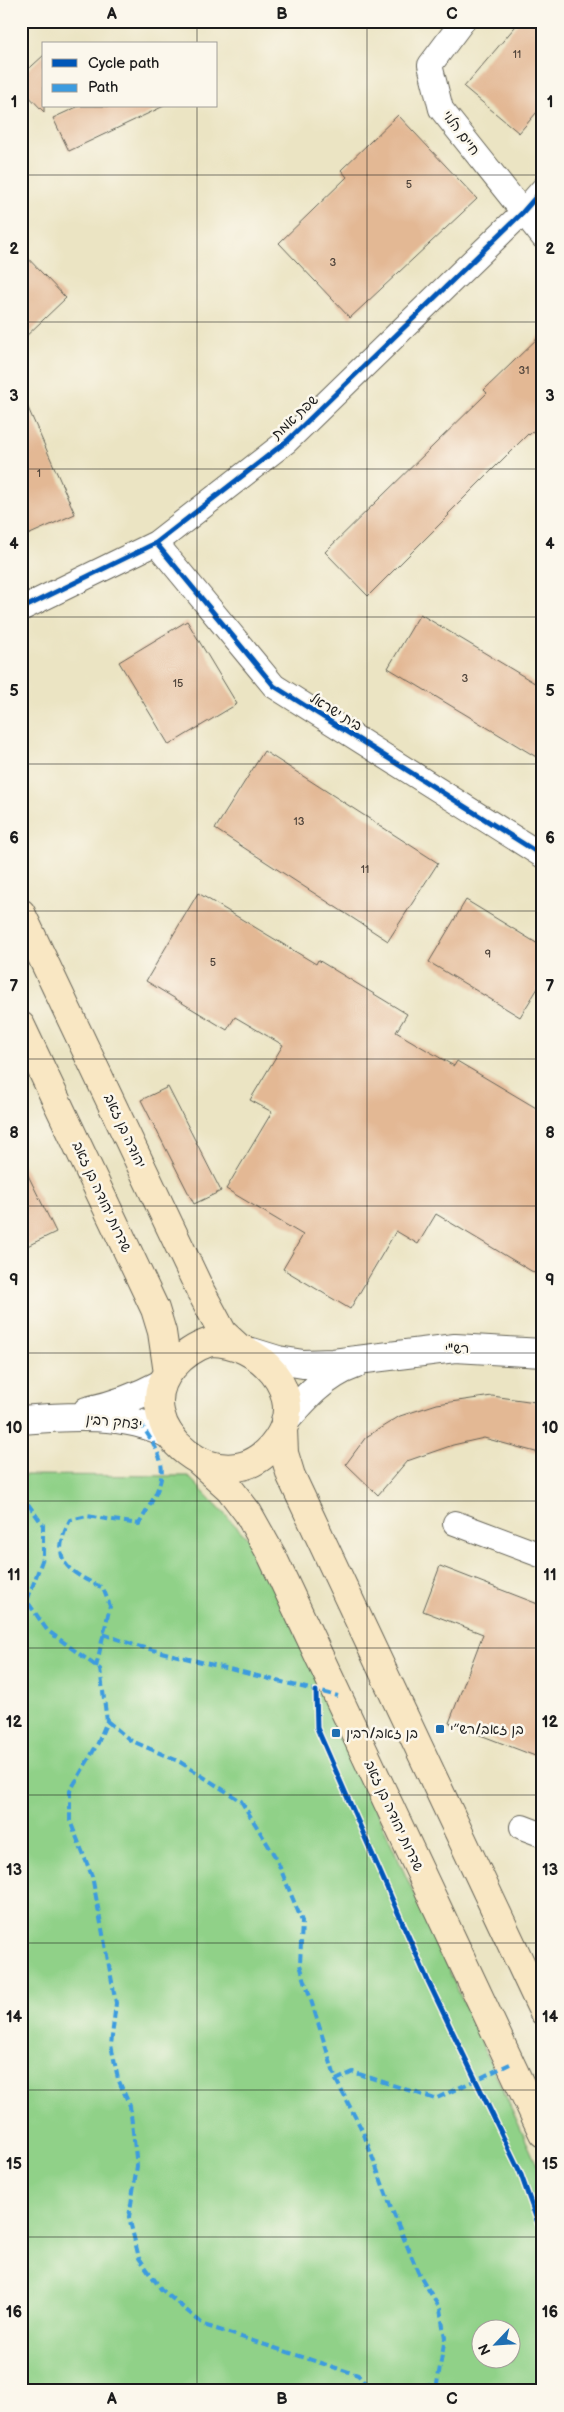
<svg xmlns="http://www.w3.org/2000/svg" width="564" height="2412" font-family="'Balsamiq Sans','Playpen Sans Hebrew',sans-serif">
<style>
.green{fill:#90d188;stroke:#567652;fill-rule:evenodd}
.building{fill:#e3b894}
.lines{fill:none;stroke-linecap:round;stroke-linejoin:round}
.minor-casing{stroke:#646256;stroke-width:26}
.tertiary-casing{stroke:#646256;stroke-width:30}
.secondary-casing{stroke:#646256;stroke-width:30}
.minor{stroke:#fff;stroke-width:24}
.tertiary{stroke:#fff;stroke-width:28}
.secondary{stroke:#f9e7c3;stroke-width:28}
.quiet{stroke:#3c9bdf;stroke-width:4;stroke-dasharray:8 4;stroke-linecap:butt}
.cycleway-casing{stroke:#fbf7ec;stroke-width:8}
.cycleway{stroke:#0057b8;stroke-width:5}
.grid{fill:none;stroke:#1c1c1c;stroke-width:1;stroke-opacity:0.55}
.poi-dot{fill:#1f6fb2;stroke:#fbf7ec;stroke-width:2}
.labels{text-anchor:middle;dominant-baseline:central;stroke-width:5;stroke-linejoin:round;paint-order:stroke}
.number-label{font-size:11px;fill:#4e433a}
.street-label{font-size:14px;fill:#1c1c1c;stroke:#fbf7ec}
.poi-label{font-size:14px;fill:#1c1c1c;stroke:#fbf7ec;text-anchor:start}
.neatline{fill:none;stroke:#1c1c1c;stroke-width:2}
.grid-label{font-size:16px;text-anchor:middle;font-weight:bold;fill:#1c1c1c}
</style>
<rect width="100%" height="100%" fill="#fbf7ec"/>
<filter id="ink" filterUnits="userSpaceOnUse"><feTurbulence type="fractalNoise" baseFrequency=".02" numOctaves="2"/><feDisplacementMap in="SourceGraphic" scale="10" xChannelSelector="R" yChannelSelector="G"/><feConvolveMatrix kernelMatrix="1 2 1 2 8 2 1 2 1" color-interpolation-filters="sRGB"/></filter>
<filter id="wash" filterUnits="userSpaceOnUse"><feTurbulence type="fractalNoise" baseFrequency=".0096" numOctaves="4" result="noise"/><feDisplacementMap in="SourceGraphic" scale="20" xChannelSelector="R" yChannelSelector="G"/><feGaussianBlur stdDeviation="1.12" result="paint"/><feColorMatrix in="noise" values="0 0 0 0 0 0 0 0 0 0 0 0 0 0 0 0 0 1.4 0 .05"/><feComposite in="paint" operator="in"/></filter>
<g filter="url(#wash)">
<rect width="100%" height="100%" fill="#ebe4c3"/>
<path class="green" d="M 21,1475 L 188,1476 L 257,1548 L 543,2178 L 543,2391 L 42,2391 L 21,2388 ZM 482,2330 L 512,2330 L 512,2360 L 482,2360 Z"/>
<g id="blocks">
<path class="building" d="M 520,21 L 543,21 L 543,105 L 519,133 L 464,87 Z
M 44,55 L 44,112 L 21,88 L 21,76 Z
M 79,106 L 164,106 L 69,151 L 53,118 Z
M 398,115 L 477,199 L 350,318 L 279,243 L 347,177 L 341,170 Z
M 21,251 L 66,298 L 21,341 Z
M 543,333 L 543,422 L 529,435 L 528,434 L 448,514 L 449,515 L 368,596 L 325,552 L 487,393 L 484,390 Z
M 21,392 L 75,514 L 21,538 Z
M 420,614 L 543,688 L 543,761 L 388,668 Z
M 187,621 L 237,704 L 169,745 L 119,662 Z
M 264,751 L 438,863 L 388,941 L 215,829 Z
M 198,893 L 316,964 L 318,960 L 407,1014 L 396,1032 L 454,1066 L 457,1061 L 543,1112 L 543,1278 L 436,1214 L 418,1244 L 396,1231 L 350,1309 L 283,1269 L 303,1235 L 226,1189 L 272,1112 L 250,1100 L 283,1045 L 235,1017 L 227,1030 L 146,981 Z
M 466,900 L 543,947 L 543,980 L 520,1017 L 429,962 Z
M 168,1087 L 221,1191 L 194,1204 L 141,1100 Z
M 21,1161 L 56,1232 L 21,1249 Z
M 492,1396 L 543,1403 L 543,1454 L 484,1438 L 453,1445 L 407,1461 L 378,1495 L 346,1464 L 366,1437 L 400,1416 L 437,1404 Z
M 440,1566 L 543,1606 L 543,1759 L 449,1723 L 483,1634 L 423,1611 Z"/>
</g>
</g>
<g filter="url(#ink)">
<use href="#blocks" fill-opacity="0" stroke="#646256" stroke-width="1"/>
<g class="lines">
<defs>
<path id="minor" d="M 463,21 L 430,65 L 441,109 L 543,237
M 156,543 L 274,686 L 543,856
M 21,609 L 156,543 L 287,441 L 522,213 L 543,189
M 455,1523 L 543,1556
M 522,1827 L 543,1835"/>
<path id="tertiary" d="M 252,1352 L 278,1360 L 303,1364 L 333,1363 L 455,1348 L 543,1353
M 87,1411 C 114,1405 137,1397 161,1384
M 21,1420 C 69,1416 126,1412 170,1435
M 285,1421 C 304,1399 325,1375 354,1365"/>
<path id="secondary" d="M 21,913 L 201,1292 L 223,1333 L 236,1345
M 21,1026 L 155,1309 L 162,1332 L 168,1373
M 210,1342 C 258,1341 309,1393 277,1440 C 227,1513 121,1425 173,1367 C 183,1355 195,1347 210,1342 Z
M 283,1429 L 284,1453 L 291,1476 L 543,2011
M 198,1460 L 229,1488 L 248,1513 L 272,1556 L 543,2133"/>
</defs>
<use href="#minor" class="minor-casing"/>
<use href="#tertiary" class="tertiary-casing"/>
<use href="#secondary" class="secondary-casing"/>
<use href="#minor" class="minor"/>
<use href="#tertiary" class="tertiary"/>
<use href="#secondary" class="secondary"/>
<path class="quiet" d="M 21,1494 L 43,1525 L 43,1558 L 27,1601 L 47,1630 L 100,1669 L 107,1721 L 98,1743 L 70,1791 L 70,1821 L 92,1876 L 116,2003 L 111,2045 L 118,2079 L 130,2106 L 137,2166 L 129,2217 L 139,2258 L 161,2289 L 204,2325 L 358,2375 L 372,2391
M 103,1634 L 137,1646 L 338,1696
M 96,1667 L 110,1606 L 103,1588 C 67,1571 49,1561 70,1520 L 87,1516 L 139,1524 C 165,1479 173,1469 140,1423
M 107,1721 L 130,1740 L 180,1762 L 241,1801 L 276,1858 L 302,1921 L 300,1965 L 336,2080 L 363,2132 L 392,2210 L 418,2272 L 440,2309 L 445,2338 L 437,2384
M 336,2080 L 353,2072 L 435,2099 L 510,2064
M 400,2391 L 437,2384 L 442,2391"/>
<defs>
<path id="cycleway" d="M 156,543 L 274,686 L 543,856
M 21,609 L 156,543 L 287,441 L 522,213 L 543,189
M 316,1691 L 317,1728 L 428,1981 L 520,2172 L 543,2237"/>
</defs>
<use href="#cycleway" class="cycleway-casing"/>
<use href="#cycleway" class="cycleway"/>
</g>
</g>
<path class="grid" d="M 197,21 L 197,44M 367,21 L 367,2391M 197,106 L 197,2391M 21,175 L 543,175M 21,322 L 543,322M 21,469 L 543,469M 21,617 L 543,617M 21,764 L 543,764M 21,911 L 543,911M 21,1059 L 543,1059M 21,1206 L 543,1206M 21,1353 L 543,1353M 21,1501 L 543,1501M 21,1648 L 543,1648M 21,1795 L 543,1795M 21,1943 L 543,1943M 21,2090 L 543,2090M 21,2237 L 543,2237"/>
<g class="poi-dot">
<rect x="435" y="1724" width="10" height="10" rx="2.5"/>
<rect x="331" y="1728" width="10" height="10" rx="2.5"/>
</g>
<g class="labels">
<g class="number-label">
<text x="517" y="54">11</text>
<text x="409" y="184">5</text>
<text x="333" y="262">3</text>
<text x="524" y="370">31</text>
<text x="39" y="473">1</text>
<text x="465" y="678">3</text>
<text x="178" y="683">15</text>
<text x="299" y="821">13</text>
<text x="365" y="869">11</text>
<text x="488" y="954">9</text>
<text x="213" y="962">5</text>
</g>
<g class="street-label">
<text transform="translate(461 133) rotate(53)">חיים הלוי</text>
<text transform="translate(295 417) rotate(-43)">שפת אמת</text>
<text transform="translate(336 712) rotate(32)">בית ישראל</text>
<text transform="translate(125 1131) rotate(65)">יהודה בן זאב</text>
<text transform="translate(102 1197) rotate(65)">שדרות יהודה בן זאב</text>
<text transform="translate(457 1349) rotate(-2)">רש"י</text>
<text transform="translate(114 1422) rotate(6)">יצחק רבין</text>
<text transform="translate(394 1816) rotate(65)">שדרות יהודה בן זאב</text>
</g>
<g class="poi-label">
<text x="450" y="1729">בן זאב/רש״י</text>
<text x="346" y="1733">בן זאב/רבין</text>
</g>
</g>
<rect width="564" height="2412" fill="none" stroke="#fbf7ec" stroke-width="55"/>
<rect x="42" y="42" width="175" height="65" fill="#fbf7ec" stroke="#a29f99"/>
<rect x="52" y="59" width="25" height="8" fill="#0057b8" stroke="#a29f99"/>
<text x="88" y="68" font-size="15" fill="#1c1c1c">Cycle path</text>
<rect x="52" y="84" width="25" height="8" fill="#3c9bdf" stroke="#a29f99"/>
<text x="88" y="92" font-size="15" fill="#1c1c1c">Path</text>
<g transform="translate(496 2344) rotate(245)"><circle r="24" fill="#fbf7ec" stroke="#a29f99"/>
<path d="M0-4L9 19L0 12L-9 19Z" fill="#1f6fb2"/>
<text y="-8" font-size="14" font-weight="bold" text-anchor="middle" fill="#1c1c1c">N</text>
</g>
<rect x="28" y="28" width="508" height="2356" class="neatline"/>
<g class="grid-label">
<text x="112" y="19">A</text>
<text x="282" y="19">B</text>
<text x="452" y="19">C</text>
<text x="14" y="107">1</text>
<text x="550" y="107">1</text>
<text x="14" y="254">2</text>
<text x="550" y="254">2</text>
<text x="14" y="401">3</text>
<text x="550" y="401">3</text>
<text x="14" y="549">4</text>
<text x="550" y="549">4</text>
<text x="14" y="696">5</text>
<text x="550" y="696">5</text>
<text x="14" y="843">6</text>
<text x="550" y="843">6</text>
<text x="14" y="991">7</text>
<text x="550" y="991">7</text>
<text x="14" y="1138">8</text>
<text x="550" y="1138">8</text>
<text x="14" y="1285">9</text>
<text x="550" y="1285">9</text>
<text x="14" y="1433">10</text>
<text x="550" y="1433">10</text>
<text x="14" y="1580">11</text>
<text x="550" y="1580">11</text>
<text x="14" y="1727">12</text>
<text x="550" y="1727">12</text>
<text x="14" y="1875">13</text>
<text x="550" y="1875">13</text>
<text x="14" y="2022">14</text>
<text x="550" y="2022">14</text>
<text x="14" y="2169">15</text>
<text x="550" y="2169">15</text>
<text x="14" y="2317">16</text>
<text x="550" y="2317">16</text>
<text x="112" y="2404">A</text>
<text x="282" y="2404">B</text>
<text x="452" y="2404">C</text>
</g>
</svg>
